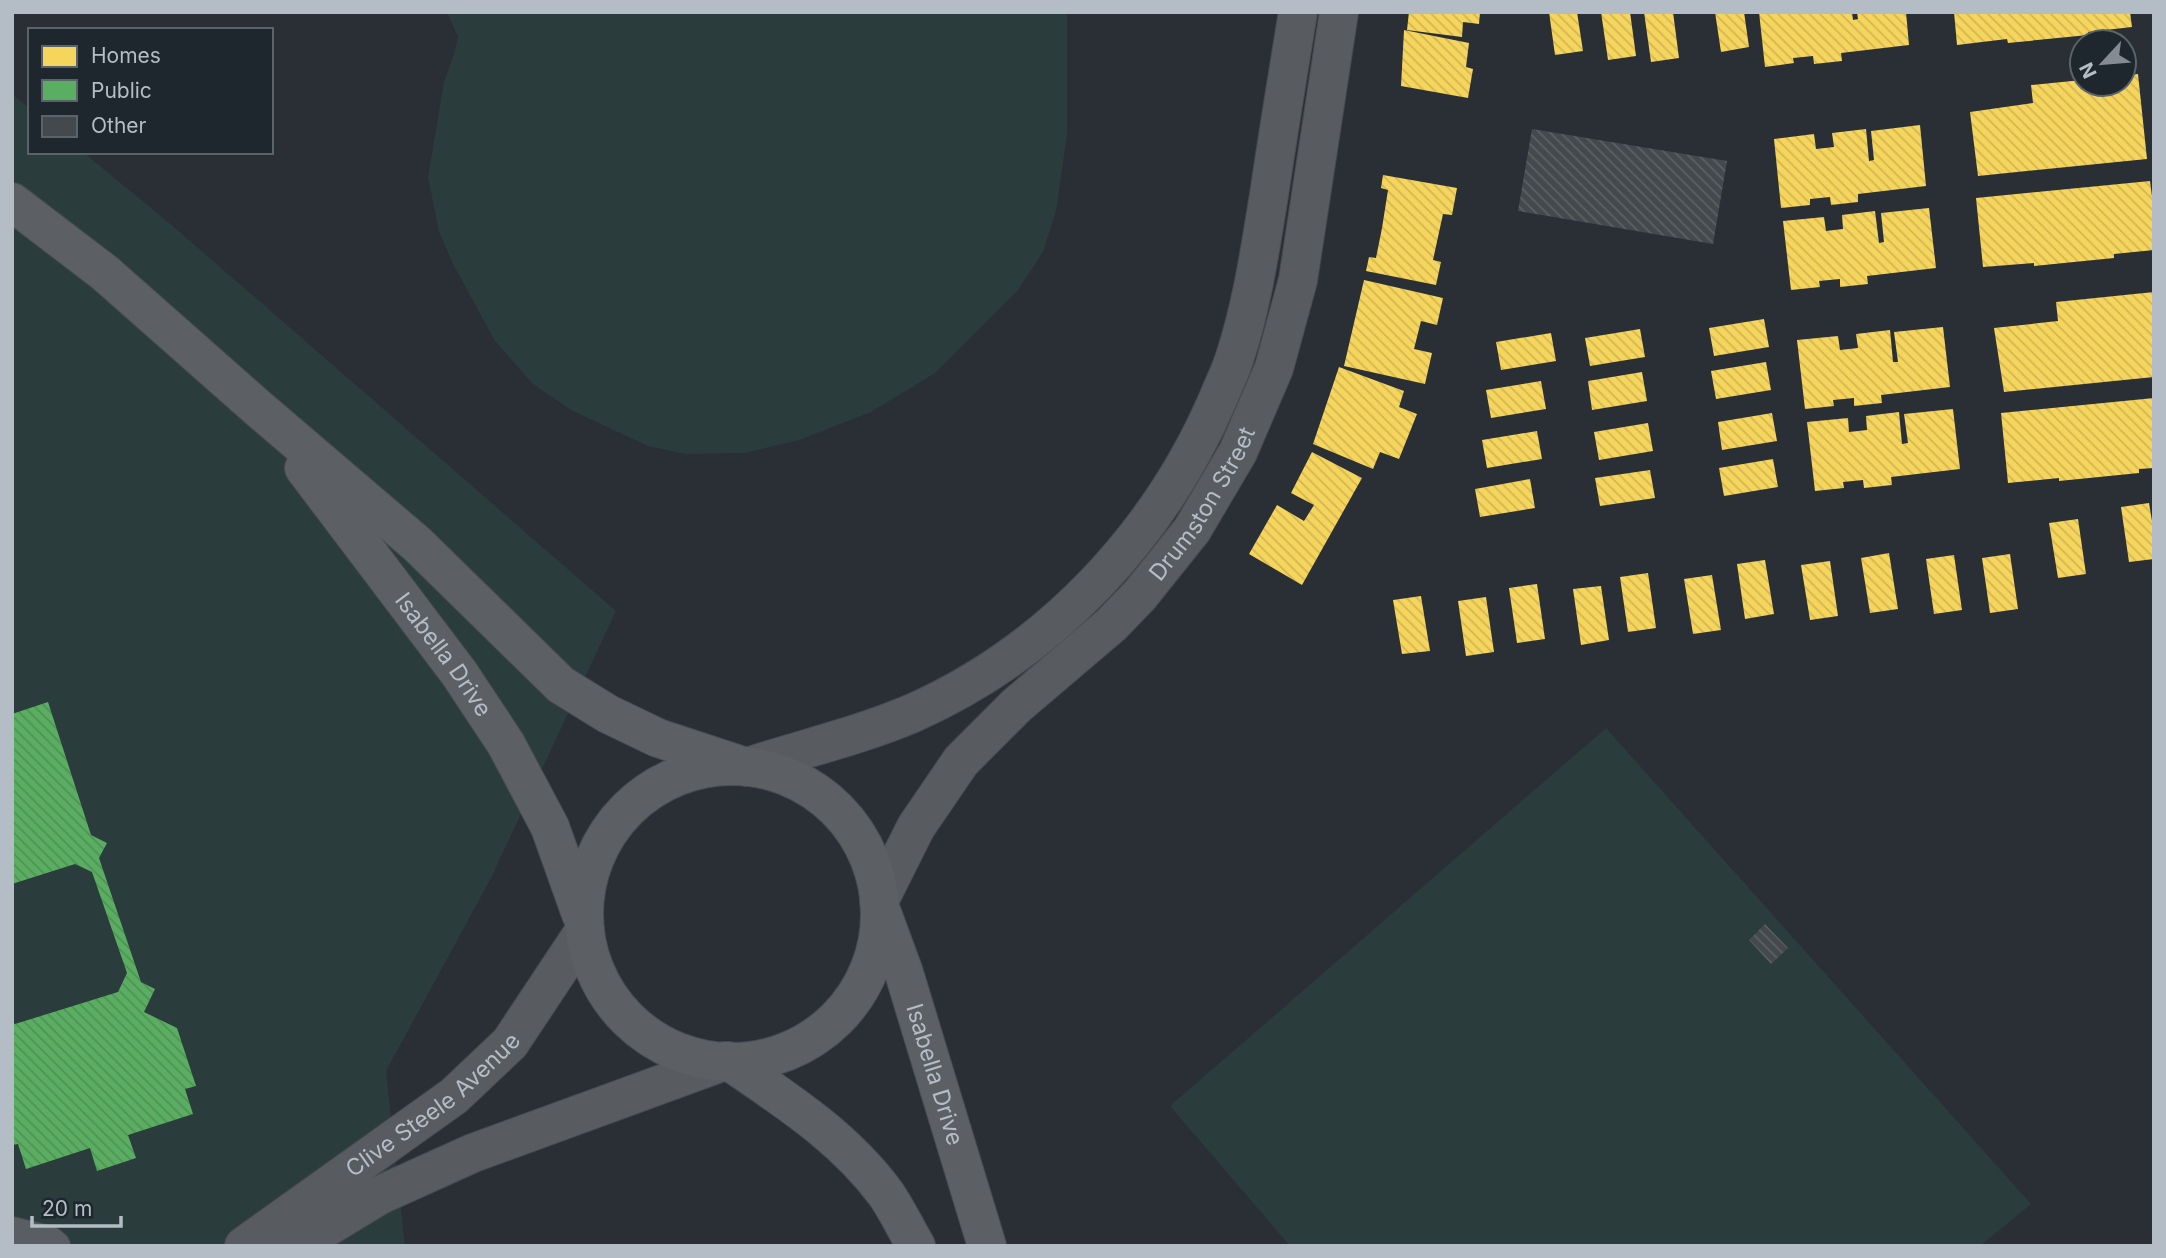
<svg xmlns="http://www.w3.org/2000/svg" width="2166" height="1258" font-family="Inter,sans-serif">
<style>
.green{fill:#2a3c3b}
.homes{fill:url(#homes-back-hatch)}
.public{fill:url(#public-back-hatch)}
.building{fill:url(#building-back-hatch)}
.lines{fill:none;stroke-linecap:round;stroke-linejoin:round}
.street-casing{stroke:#484b50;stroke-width:32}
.secondary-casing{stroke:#484b50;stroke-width:40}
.primary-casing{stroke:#474c52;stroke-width:40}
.street{stroke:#595e63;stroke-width:30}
.secondary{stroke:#585c61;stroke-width:38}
.primary{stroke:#5c6064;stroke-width:38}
.labels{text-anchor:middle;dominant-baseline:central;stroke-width:7;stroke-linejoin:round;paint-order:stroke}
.street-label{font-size:23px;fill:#b4bdc5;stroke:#1e272e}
</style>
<defs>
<pattern id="homes-back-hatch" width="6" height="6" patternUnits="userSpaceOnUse" patternTransform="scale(1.75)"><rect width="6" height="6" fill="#f6d55c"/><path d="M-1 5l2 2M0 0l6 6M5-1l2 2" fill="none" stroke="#d0b655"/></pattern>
<pattern id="public-back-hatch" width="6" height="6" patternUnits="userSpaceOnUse" patternTransform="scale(1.75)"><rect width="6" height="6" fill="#5aae61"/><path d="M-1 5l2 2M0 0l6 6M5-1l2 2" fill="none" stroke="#519158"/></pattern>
<pattern id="building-back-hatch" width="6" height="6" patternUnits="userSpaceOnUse" patternTransform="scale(1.75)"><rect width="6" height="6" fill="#44494e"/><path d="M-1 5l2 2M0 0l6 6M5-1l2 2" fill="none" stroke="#5d6166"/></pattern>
</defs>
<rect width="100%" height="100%" fill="#2a2f35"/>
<path class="green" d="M 447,12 L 1067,12 L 1067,135 L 1056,211 L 1043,252 L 1018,290 L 935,373 L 871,412 L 799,440 L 744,453 L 685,454 L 648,446 L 571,410 L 533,384 L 495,341 L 453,264 L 439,232 L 428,177 L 444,82 L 454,54 L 458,37 Z
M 12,94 L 30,109 L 30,152 L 83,152 L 175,228 L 616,611 L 490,880 L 386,1071 L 405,1246 L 12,1246 Z
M 1606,728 L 2031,1204 L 1980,1246 L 1290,1246 L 1170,1106 Z"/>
<path class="homes" d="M 1409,12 L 1480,12 L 1479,24 L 1463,22 L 1462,37 L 1407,30 Z
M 1549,12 L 1577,12 L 1583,51 L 1555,55 Z
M 1601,12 L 1630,12 L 1636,56 L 1608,60 Z
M 1644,12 L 1673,12 L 1679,58 L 1651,62 Z
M 1715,12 L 1744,12 L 1749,47 L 1721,52 Z
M 1759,12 L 1852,12 L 1853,20 L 1858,19 L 1857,12 L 1906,12 L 1909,45 L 1841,53 L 1842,61 L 1814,64 L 1813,56 L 1793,58 L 1794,63 L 1765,67 Z
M 1954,12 L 2130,12 L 2132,27 L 2088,32 L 2088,35 L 2008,43 L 2007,39 L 1957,45 Z
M 1404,30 L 1469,43 L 1466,67 L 1473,69 L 1468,98 L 1401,86 Z
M 2138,74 L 2147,159 L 1978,176 L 1970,112 L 2033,103 L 2031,85 L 2082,80 L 2082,84 L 2124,84 L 2124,76 Z
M 1920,125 L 1926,186 L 1858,194 L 1858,202 L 1831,205 L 1830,197 L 1810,199 L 1810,205 L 1781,208 L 1774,139 L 1814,134 L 1816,149 L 1834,147 L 1832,133 L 1866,129 L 1869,161 L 1874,160 L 1871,131 Z
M 1383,175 L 1457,188 L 1452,215 L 1443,214 L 1433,260 L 1441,262 L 1436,285 L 1366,271 L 1369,257 L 1376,258 L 1382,228 L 1388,190 L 1381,188 Z
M 2150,181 L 2154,212 L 2154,250 L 2114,254 L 2114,258 L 2034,266 L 2034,263 L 1983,267 L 1976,198 Z
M 1929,208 L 1936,268 L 1867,276 L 1868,284 L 1840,287 L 1840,279 L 1819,281 L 1820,287 L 1791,290 L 1783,221 L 1824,217 L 1826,231 L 1843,229 L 1842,215 L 1875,211 L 1879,243 L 1884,242 L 1881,213 Z
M 1364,280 L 1443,298 L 1437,325 L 1421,321 L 1414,349 L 1432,353 L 1425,384 L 1344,366 Z
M 2154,292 L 2154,377 L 2004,392 L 1994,328 L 2058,321 L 2056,302 Z
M 1764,319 L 1769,347 L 1714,356 L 1709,328 Z
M 1943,327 L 1950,387 L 1881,395 L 1882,403 L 1854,406 L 1854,398 L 1833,400 L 1834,406 L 1805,409 L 1797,340 L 1838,336 L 1840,350 L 1858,348 L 1856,334 L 1890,330 L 1893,362 L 1898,362 L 1894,332 Z
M 1640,329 L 1645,357 L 1590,366 L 1585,338 Z
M 1551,333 L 1556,361 L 1501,370 L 1496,342 Z
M 1766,362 L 1771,390 L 1716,399 L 1711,371 Z
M 1339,367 L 1404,391 L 1399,407 L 1417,414 L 1399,459 L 1380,452 L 1373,469 L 1313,444 Z
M 1642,372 L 1647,401 L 1592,410 L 1588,381 Z
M 1541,381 L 1546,409 L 1491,418 L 1486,390 Z
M 2154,398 L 2154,468 L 2139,469 L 2139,473 L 2059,481 L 2059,478 L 2008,483 L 2001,413 Z
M 1953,409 L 1960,469 L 1891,477 L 1892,485 L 1864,488 L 1863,480 L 1843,482 L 1844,488 L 1815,491 L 1807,422 L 1848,418 L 1849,432 L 1867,430 L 1866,416 L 1899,412 L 1902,444 L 1908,443 L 1904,414 Z
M 1772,413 L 1777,441 L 1722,450 L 1718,422 Z
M 1648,423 L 1653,451 L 1599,460 L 1594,432 Z
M 1537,431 L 1542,459 L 1487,468 L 1482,440 Z
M 1312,452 L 1362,478 L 1302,585 L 1249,554 L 1277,505 L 1304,521 L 1314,505 L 1291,493 Z
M 1773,459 L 1778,487 L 1724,496 L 1719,468 Z
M 1650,470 L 1655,498 L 1600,506 L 1595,478 Z
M 1530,479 L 1535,508 L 1480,517 L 1475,489 Z
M 2149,503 L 2154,533 L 2154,559 L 2129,562 L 2121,507 Z
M 2078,519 L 2086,574 L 2058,578 L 2049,523 Z
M 1889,553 L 1898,609 L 1870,613 L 1861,558 Z
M 2010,554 L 2018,609 L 1990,613 L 1982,558 Z
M 1954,555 L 1962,610 L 1934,614 L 1926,559 Z
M 1765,560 L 1774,614 L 1745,619 L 1737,564 Z
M 1830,561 L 1838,616 L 1810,620 L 1801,565 Z
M 1648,573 L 1656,628 L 1628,632 L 1620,577 Z
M 1712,575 L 1721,630 L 1693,634 L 1684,579 Z
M 1537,584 L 1545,639 L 1517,643 L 1509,588 Z
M 1601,586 L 1609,640 L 1581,645 L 1573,589 Z
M 1421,596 L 1430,651 L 1402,654 L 1393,600 Z
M 1486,597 L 1494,652 L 1466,656 L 1458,601 Z"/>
<path class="public" d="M 48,702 L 91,835 L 107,843 L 99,858 L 141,982 L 155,989 L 144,1012 L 177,1028 L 196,1086 L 185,1089 L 193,1114 L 128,1135 L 136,1158 L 97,1171 L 90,1148 L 26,1169 L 18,1144 L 12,1145 L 12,1022 L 15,1024 L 118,992 L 127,973 L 92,872 L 75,864 L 12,884 L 12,714 Z"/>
<path class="building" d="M 1532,129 L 1727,161 L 1713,244 L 1518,211 Z
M 1765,924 L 1788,948 L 1771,964 L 1749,940 Z"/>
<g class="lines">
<defs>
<path id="street" d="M 12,1232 L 49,1241 L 55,1246"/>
<g id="secondary">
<path d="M 747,767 C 802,749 859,736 913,713 C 1050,652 1159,536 1218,399 C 1223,386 1230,373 1234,360 C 1252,306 1260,250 1269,195 C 1278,134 1288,73 1298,12"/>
<path id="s1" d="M 879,901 L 916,827 L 961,761 L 1017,705 L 1111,625 L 1140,595 L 1192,530 L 1238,452 L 1274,368 L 1298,280 L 1339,12"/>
<path id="s2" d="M 244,1246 L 454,1096 L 510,1043 L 585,930"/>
<path d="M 296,1246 L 380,1195 L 473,1153 L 725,1061"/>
</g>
<g id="primary">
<path d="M 12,202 L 105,273 L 259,409 L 417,544 L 561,685 L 608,714 L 658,738 L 743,766"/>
<path id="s3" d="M 304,468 L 459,673 L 506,744 L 550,827 L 581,914"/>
<circle cx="732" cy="914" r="148"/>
<path id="s4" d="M 882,913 L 904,973 L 987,1246"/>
<path d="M 729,1061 C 787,1101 844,1137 886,1194 C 897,1210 906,1229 916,1246"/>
</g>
</defs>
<use href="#street" class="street-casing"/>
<use href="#secondary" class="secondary-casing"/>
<use href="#primary" class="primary-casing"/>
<use href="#street" class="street"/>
<use href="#secondary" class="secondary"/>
<use href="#primary" class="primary"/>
</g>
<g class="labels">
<g class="street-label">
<text stroke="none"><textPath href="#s1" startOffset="518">Drumston Street</textPath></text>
<text stroke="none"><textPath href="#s3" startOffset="233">Isabella Drive</textPath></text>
<text stroke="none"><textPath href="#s4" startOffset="170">Isabella Drive</textPath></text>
<text stroke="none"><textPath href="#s2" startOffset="236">Clive Steele Avenue</textPath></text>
</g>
</g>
<rect width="2166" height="1258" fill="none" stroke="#b4bdc5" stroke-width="28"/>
<rect x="28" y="28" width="245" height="126" fill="#1e272e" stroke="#5a636a" stroke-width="2"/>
<rect x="42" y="46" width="35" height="21" fill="#f6d55c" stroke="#5a636a" stroke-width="2"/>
<text x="91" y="63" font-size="21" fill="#b4bdc5">Homes</text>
<rect x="42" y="80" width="35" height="21" fill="#5aae61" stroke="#5a636a" stroke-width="2"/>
<text x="91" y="98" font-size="21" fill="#b4bdc5">Public</text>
<rect x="42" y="116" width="35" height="21" fill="#44494e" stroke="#5a636a" stroke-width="2"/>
<text x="91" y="133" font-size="21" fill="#b4bdc5">Other</text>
<g transform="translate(2103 63) rotate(244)"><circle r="33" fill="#1e272e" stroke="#5a636a" stroke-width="2"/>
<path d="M0-5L12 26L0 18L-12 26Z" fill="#848b93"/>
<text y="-10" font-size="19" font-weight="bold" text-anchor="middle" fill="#b4bdc5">N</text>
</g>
<path d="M32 1216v10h89v-10" fill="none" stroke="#b4bdc5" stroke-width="3.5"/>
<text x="42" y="1216" font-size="21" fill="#b4bdc5" stroke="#1e272e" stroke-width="5" paint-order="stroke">20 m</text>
</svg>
